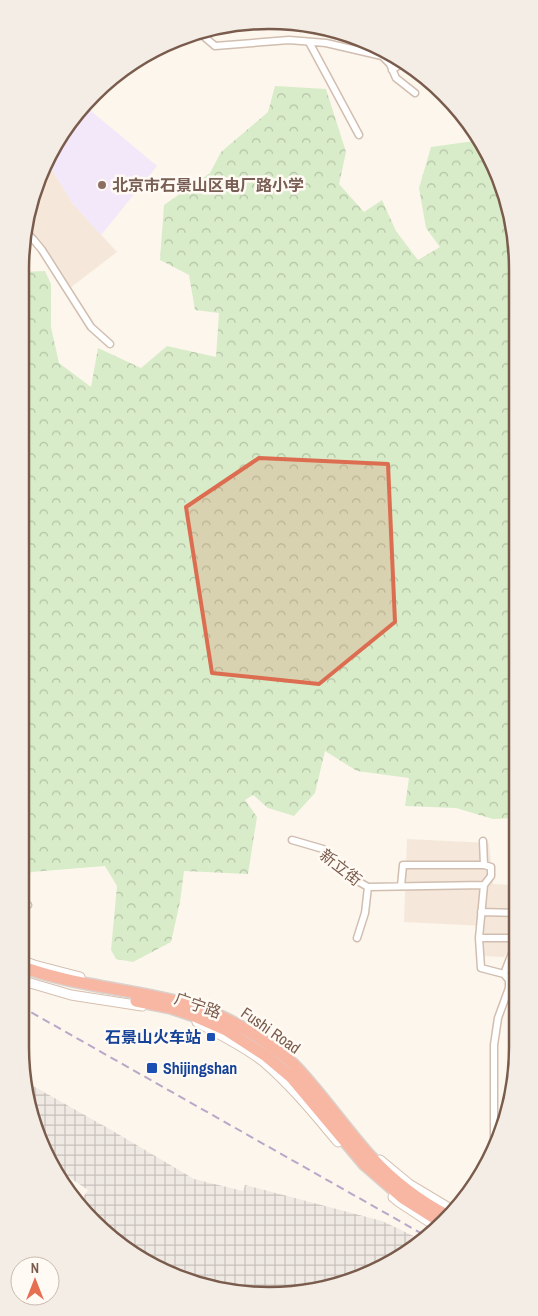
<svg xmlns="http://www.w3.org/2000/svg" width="538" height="1316" font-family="'Archivo Narrow','Noto Sans SC',sans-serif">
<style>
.residential{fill:#f5e8da}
.industrial{fill:url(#industrial-grid)}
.education{fill:#f3e8fa}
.forest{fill:url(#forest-crowns)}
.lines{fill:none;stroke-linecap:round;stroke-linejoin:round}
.street-casing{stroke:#d1beb0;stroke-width:9}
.secondary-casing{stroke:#d6c0b0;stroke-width:11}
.highway-casing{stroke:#dad1cd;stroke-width:14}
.street{stroke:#fff;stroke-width:6}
.secondary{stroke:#fff;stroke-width:9}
.highway{stroke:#f7b7a3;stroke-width:11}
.rail{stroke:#b9a8c9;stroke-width:2;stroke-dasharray:8 5;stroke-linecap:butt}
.marked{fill:#dc6d51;fill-opacity:0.2;stroke:#dc6d51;stroke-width:4;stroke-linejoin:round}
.education-dot{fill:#8d6e63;stroke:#fffaf3;stroke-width:2}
.transit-dot{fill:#1a4fb4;stroke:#fffaf3;stroke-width:2}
.labels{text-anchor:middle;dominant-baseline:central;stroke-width:5;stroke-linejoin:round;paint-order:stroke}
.education-label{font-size:16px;font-weight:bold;fill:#785e54;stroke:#fffaf3;text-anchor:start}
.street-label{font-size:16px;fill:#7a5c4d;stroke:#fffaf3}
.transit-label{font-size:16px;font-weight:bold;fill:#164399;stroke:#fffaf3;text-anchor:end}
.rim{fill:none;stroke:#7a5c4d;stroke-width:2.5}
</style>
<defs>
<pattern id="industrial-grid" width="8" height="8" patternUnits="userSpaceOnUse" patternTransform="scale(1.25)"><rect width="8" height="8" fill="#efe9e4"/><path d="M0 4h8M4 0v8" fill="none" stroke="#c7c0bb"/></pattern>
<pattern id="forest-crowns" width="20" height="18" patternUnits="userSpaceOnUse" patternTransform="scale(1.25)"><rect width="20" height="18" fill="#d8ecc9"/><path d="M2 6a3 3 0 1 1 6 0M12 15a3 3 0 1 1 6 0" fill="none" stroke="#b4c2a5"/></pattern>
</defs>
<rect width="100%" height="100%" fill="#fdf6ec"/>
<path class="residential" d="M 48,163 L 73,204 L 117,252 L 70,288 L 39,241 L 27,228 L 33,189 Z
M 407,839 L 489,843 L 493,884 L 518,885 L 518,935 L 504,957 L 481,956 L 483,926 L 404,922 Z"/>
<path class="industrial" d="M 26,1082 L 113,1131 L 194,1179 L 243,1191 L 245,1185 L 382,1221 L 422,1240 L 407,1254 L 318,1291 L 236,1294 L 145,1263 L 82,1211 L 78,1205 L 88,1190 L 57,1169 L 33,1127 Z"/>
<path class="education" d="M 85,106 L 157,166 L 101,235 L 73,204 L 48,163 L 74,118 Z"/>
<path class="forest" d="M 275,86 L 326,89 L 346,152 L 339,184 L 364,212 L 382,200 L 396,231 L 418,260 L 440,247 L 426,228 L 419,188 L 431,147 L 474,141 L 478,137 L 492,159 L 516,236 L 517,818 L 493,819 L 456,808 L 405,806 L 409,778 L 357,771 L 325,751 L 315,793 L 294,816 L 268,808 L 253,795 L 245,800 L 257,817 L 248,874 L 184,871 L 180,902 L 171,942 L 133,962 L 116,959 L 111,950 L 117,886 L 105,866 L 31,872 L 20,895 L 20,272 L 45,271 L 51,284 L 51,327 L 59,363 L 91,387 L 98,348 L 141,368 L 167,346 L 216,357 L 219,313 L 195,310 L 189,275 L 160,260 L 164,205 L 210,173 L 221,152 L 268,112 Z"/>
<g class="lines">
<defs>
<path id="street" d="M 201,34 L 215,46 L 289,40 L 326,43 L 382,56 L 390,64 L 396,78 L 415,93
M 309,42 L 359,135
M 392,70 L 405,61
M 26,232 L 33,239 L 42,250 L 91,327 L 110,344
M 292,840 L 323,849 L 345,874 L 368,887 L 365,913 L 357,938
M 483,841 L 484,865 L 491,867 L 491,876 L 484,885 L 479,938 L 481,968 L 504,974
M 401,886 L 403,865 L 484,865
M 368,887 L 484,885
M 20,907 L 28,905
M 481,912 L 518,913
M 479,938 L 517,938
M 504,974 L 518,937
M 494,1147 L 494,1045 L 498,1018 L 509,988 L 509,980 L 504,974"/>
<path id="secondary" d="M 20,960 L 34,965 L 80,977
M 20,980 L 71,995 L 142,1006
M 197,1022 C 220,1035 244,1046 264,1062 C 292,1086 315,1115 338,1142
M 380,1160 L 409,1184 L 454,1211
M 393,1197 L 399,1202 L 437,1227"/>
<path id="highway" d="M 20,966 C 76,987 137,989 194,1006 C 221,1015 248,1029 271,1046 C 280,1053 290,1060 297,1068 C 323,1096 345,1128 370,1156 C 392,1180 419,1201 448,1216
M 136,1001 L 171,1008 L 192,1015 L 226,1030 L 266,1056 L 291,1077 L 364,1164 L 403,1198 L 441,1222"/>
</defs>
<use href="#street" class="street-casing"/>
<use href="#secondary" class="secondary-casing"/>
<use href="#highway" class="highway-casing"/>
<use href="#street" class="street"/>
<use href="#secondary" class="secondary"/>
<use href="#highway" class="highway"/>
<path class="rail" d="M 20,1006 L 426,1236"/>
</g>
<path class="marked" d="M 259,458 L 388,464 L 395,622 L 319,684 L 212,673 L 186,507 Z"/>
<circle class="education-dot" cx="102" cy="185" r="5"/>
<g class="transit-dot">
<rect x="206" y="1032" width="10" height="10" rx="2.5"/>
<rect x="146" y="1062" width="12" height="12" rx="2.5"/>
</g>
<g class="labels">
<g class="education-label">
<text x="112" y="185">北京市石景山区电厂路小学</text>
</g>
<g class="street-label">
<text transform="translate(341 867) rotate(38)">新立街</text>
<text transform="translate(198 1005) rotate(19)">广宁路</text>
<text transform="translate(271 1030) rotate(35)">Fushi Road</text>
</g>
<g class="transit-label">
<text x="201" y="1037">石景山火车站</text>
<text x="163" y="1068" text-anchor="start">Shijingshan</text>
</g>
</g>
<path d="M0 0H538V1316H0ZM269 29H269A240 240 0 0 1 509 269V1047A240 240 0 0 1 269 1287H269A240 240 0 0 1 29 1047V269A240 240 0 0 1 269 29Z" fill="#f4ede6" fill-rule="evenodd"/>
<path class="rim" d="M269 29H269A240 240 0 0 1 509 269V1047A240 240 0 0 1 269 1287H269A240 240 0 0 1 29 1047V269A240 240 0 0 1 269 29Z"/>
<g transform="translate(35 1281)"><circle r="24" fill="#fffaf3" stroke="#cabbb1"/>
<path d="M0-4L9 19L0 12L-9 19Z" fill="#e76f51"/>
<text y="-8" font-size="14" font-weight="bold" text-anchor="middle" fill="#7a5c4d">N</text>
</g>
</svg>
